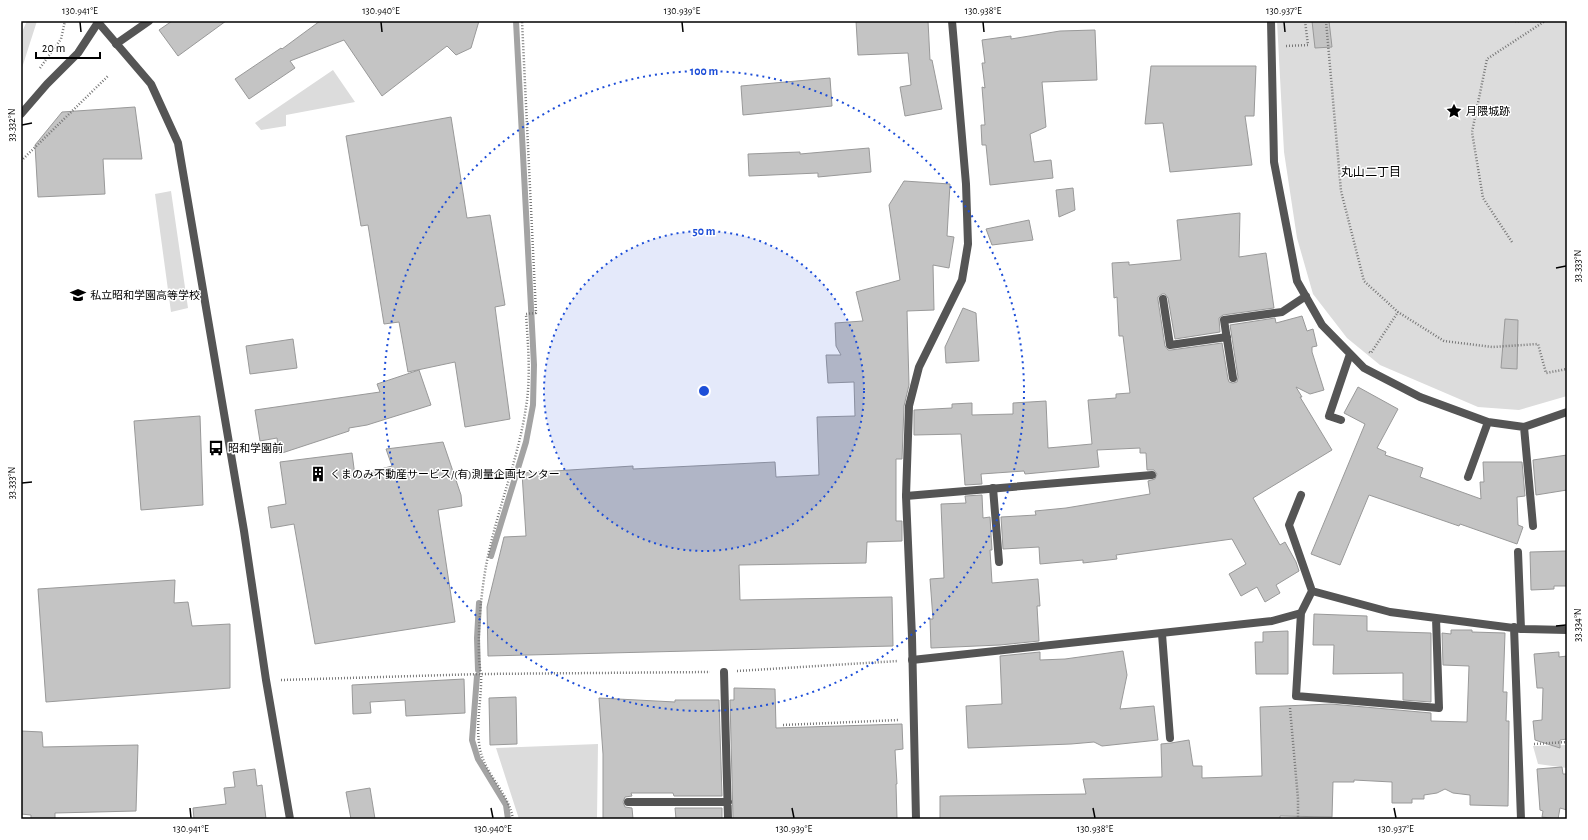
<svg xmlns="http://www.w3.org/2000/svg" width="1588" height="840" font-family="'Alegreya Sans','Noto Sans JP',sans-serif">
<style>
.green{fill:#dcdcdc}
.lines{fill:none;stroke-linecap:round;stroke-linejoin:round}
.stream{stroke:#a3a3a3;stroke-width:6}
.building{fill:#c4c4c4;stroke:#999}
.path{stroke:#777;stroke-width:2.5;stroke-dasharray:1 2;stroke-linecap:butt}
.service{stroke:#555;stroke-width:8}
.minor{stroke:#555;stroke-width:8}
.tertiary{stroke:#555;stroke-width:8}
.ticks{fill:none;stroke:#000;stroke-width:1.5}
.ring{fill:none;stroke:#1d4ed8;stroke-width:2;stroke-dasharray:2 4}
.labels{text-anchor:middle;dominant-baseline:central;stroke-width:3;stroke-linejoin:round;paint-order:stroke}
.poi-label{font-size:11px;fill:#000;stroke:#fff;text-anchor:start}
.neighbourhood-label{font-size:12px;fill:#000;stroke:#fff}
.centre{fill:#1d4ed8;stroke:#fff;stroke-width:2}
.ring-label{font-size:12px;text-anchor:middle;font-weight:bold;fill:#1d4ed8;stroke:#fff;stroke-width:3;stroke-linejoin:round;paint-order:stroke}
.neatline{fill:none;stroke:#000;stroke-width:1.5}
.ticks-label{font-size:10px;text-anchor:middle;fill:#000}
</style>
<rect width="100%" height="100%" fill="#fff"/>
<path class="green" d="M 27,21 L 37,21 L 21,71 L 21,34 Z
M 1277,21 L 1567,21 L 1567,396 L 1519,410 L 1478,407 L 1380,365 L 1347,338 L 1313,294 L 1297,238 L 1284,152 Z
M 333,70 L 355,102 L 286,115 L 286,126 L 261,130 L 255,123 Z
M 171,191 L 188,308 L 171,312 L 155,194 Z
M 598,744 L 597,819 L 519,819 L 496,748 Z
M 1567,745 L 1567,768 L 1538,764 L 1533,746 Z"/>
<g class="lines">
<path class="stream" d="M 491,556 L 526,442 L 533,405 L 534,365 L 516,21
M 478,670 L 477,638 L 479,603
M 477,676 L 472,740 L 478,759 L 506,805 L 508,819"/>
</g>
<path class="building" d="M 172,21 L 226,21 L 178,56 L 159,30 Z
M 320,21 L 479,21 L 471,48 L 456,55 L 447,46 L 382,96 L 344,40 L 290,61 L 295,68 L 249,99 L 235,79 L 281,48 L 282,49 Z
M 856,21 L 928,21 L 930,60 L 932,60 L 942,109 L 905,116 L 900,87 L 911,85 L 908,53 L 858,55 Z
M 1312,21 L 1329,21 L 1332,47 L 1315,48 Z
M 1095,30 L 1097,80 L 1042,82 L 1046,127 L 1030,134 L 1034,162 L 1051,160 L 1053,178 L 990,185 L 986,145 L 982,145 L 981,125 L 985,125 L 982,87 L 985,88 L 982,63 L 985,63 L 982,40 L 1011,36 L 1011,39 L 1060,31 Z
M 1151,66 L 1256,66 L 1254,116 L 1245,116 L 1252,165 L 1170,172 L 1163,123 L 1145,124 Z
M 830,78 L 832,106 L 743,115 L 741,86 Z
M 135,107 L 142,159 L 103,159 L 105,194 L 38,197 L 35,145 L 62,112 Z
M 451,117 L 467,218 L 490,215 L 505,305 L 495,307 L 510,419 L 465,427 L 455,362 L 408,372 L 399,322 L 384,324 L 368,225 L 361,226 L 346,136 Z
M 869,148 L 871,172 L 818,177 L 818,173 L 749,176 L 748,154 L 800,152 L 800,154 Z
M 904,181 L 950,184 L 947,236 L 954,237 L 949,268 L 933,265 L 934,310 L 907,311 L 909,385 L 904,406 L 902,459 L 896,459 L 896,521 L 902,521 L 902,541 L 867,542 L 866,563 L 739,565 L 740,600 L 892,597 L 893,646 L 488,656 L 487,607 L 504,537 L 526,536 L 522,473 L 633,466 L 633,469 L 775,462 L 776,477 L 819,475 L 817,417 L 855,416 L 854,382 L 828,383 L 826,355 L 841,355 L 836,346 L 835,323 L 863,321 L 856,292 L 900,280 L 889,205 Z
M 1073,188 L 1075,210 L 1059,217 L 1056,190 Z
M 1240,213 L 1239,257 L 1266,253 L 1274,308 L 1223,315 L 1219,318 L 1220,332 L 1175,339 L 1168,298 L 1165,294 L 1162,294 L 1158,297 L 1158,300 L 1165,346 L 1168,350 L 1171,350 L 1222,343 L 1228,379 L 1229,382 L 1233,383 L 1237,382 L 1238,377 L 1230,325 L 1275,318 L 1276,323 L 1302,316 L 1307,331 L 1313,329 L 1317,346 L 1312,347 L 1312,352 L 1324,390 L 1310,394 L 1296,387 L 1302,397 L 1300,397 L 1332,450 L 1253,498 L 1280,545 L 1285,542 L 1296,562 L 1299,571 L 1276,585 L 1280,593 L 1265,602 L 1257,587 L 1241,596 L 1229,574 L 1246,564 L 1232,539 L 1116,555 L 1117,559 L 1083,563 L 1083,560 L 1040,564 L 1039,547 L 1003,549 L 1001,517 L 1036,515 L 1035,511 L 1066,508 L 1150,494 L 1148,481 L 1155,479 L 1157,474 L 1154,470 L 1147,470 L 1146,453 L 1140,453 L 1140,448 L 1097,450 L 1099,467 L 1025,474 L 1024,471 L 981,474 L 982,484 L 965,485 L 961,434 L 914,435 L 914,410 L 952,408 L 952,404 L 972,403 L 972,415 L 1013,414 L 1013,403 L 1046,401 L 1048,448 L 1092,444 L 1088,400 L 1116,398 L 1116,394 L 1130,393 L 1123,336 L 1119,336 L 1117,297 L 1114,298 L 1112,263 L 1129,262 L 1129,265 L 1181,260 L 1177,220 Z
M 1029,220 L 1033,240 L 992,245 L 986,229 Z
M 963,308 L 976,313 L 979,361 L 946,363 L 945,347 Z
M 1505,319 L 1518,320 L 1517,369 L 1501,368 Z
M 293,339 L 297,368 L 250,374 L 246,346 Z
M 419,370 L 431,405 L 367,425 L 349,428 L 349,431 L 279,454 L 277,438 L 260,441 L 255,410 L 380,392 L 377,384 Z
M 1358,387 L 1398,409 L 1377,448 L 1386,452 L 1385,455 L 1423,468 L 1420,477 L 1481,499 L 1480,482 L 1484,482 L 1483,462 L 1522,462 L 1525,496 L 1517,497 L 1518,525 L 1523,527 L 1517,544 L 1460,524 L 1459,526 L 1369,495 L 1340,565 L 1311,554 L 1365,424 L 1344,413 Z
M 200,416 L 203,505 L 141,510 L 134,421 Z
M 443,442 L 461,495 L 462,506 L 438,510 L 455,622 L 315,644 L 294,524 L 271,528 L 268,507 L 286,504 L 280,462 L 352,453 L 355,476 L 392,466 L 386,449 Z
M 1567,455 L 1567,490 L 1536,495 L 1533,460 Z
M 982,495 L 983,518 L 990,517 L 992,550 L 990,550 L 992,583 L 1038,579 L 1040,606 L 1037,606 L 1039,641 L 1000,645 L 931,648 L 930,619 L 933,619 L 930,579 L 944,578 L 941,504 L 966,503 L 965,496 Z
M 1567,551 L 1567,586 L 1554,586 L 1554,589 L 1531,590 L 1530,552 Z
M 175,580 L 174,603 L 188,602 L 192,626 L 230,624 L 230,688 L 46,702 L 38,589 Z
M 1314,614 L 1367,616 L 1367,631 L 1431,633 L 1431,702 L 1403,700 L 1403,673 L 1333,674 L 1334,645 L 1313,645 Z
M 1451,630 L 1472,630 L 1472,632 L 1505,633 L 1503,692 L 1507,692 L 1506,721 L 1509,721 L 1508,806 L 1470,805 L 1470,795 L 1453,793 L 1445,789 L 1437,793 L 1424,795 L 1424,799 L 1412,799 L 1412,803 L 1392,803 L 1392,782 L 1354,780 L 1354,782 L 1333,782 L 1332,817 L 1280,816 L 1280,819 L 940,819 L 940,796 L 1086,794 L 1083,779 L 1162,777 L 1161,744 L 1171,743 L 1189,740 L 1193,766 L 1202,766 L 1202,778 L 1262,776 L 1260,707 L 1331,704 L 1431,713 L 1431,721 L 1467,722 L 1469,666 L 1443,665 L 1442,633 L 1451,634 Z
M 1288,631 L 1288,674 L 1256,674 L 1255,642 L 1263,642 L 1263,632 Z
M 1123,651 L 1127,675 L 1120,709 L 1154,706 L 1158,740 L 1102,746 L 1094,742 L 1071,744 L 968,748 L 966,706 L 1002,704 L 1000,656 L 1040,652 L 1040,660 L 1065,659 Z
M 1559,652 L 1559,657 L 1567,656 L 1567,739 L 1560,740 L 1560,748 L 1535,740 L 1533,721 L 1542,720 L 1543,688 L 1537,688 L 1534,654 Z
M 464,679 L 465,713 L 406,716 L 405,700 L 370,702 L 371,713 L 353,714 L 352,685 Z
M 734,688 L 775,689 L 776,728 L 902,724 L 903,749 L 895,750 L 897,784 L 896,784 L 897,819 L 733,819 L 730,700 L 734,700 Z
M 516,697 L 517,744 L 490,745 L 489,698 Z
M 599,698 L 675,702 L 675,700 L 719,700 L 722,796 L 674,796 L 673,793 L 631,793 L 632,796 L 625,797 L 623,802 L 625,807 L 632,808 L 633,819 L 603,819 L 603,754 Z
M 21,731 L 42,732 L 43,747 L 138,745 L 136,811 L 55,813 L 55,819 L 31,819 L 31,815 L 21,814 Z
M 1562,767 L 1563,774 L 1567,774 L 1567,810 L 1560,808 L 1558,819 L 1542,817 L 1543,811 L 1540,810 L 1537,769 Z
M 255,769 L 257,786 L 262,785 L 266,819 L 194,819 L 193,808 L 226,804 L 224,788 L 235,787 L 233,772 Z
M 370,788 L 375,819 L 351,819 L 346,792 Z
M 675,808 L 722,808 L 722,819 L 676,819 Z"/>
<g class="lines">
<path class="path" d="M 1326,21 L 1341,191 L 1364,281 L 1398,312 L 1444,341 L 1492,347 L 1538,344 L 1546,373 L 1567,369
M 1515,21 L 1521,21
M 1286,46 L 1308,45 L 1305,21
M 40,68 L 61,39 L 65,21
M 21,161 L 108,76
M 1512,242 L 1483,198 L 1472,132 L 1487,59 L 1545,21
M 1369,352 L 1371,353 L 1398,312
M 737,671 L 898,661
M 281,680 L 481,674 L 710,672
M 1290,708 L 1298,799 L 1298,819
M 783,725 L 899,720
M 1534,744 L 1567,742
M 513,819 C 508,790 482,773 479,743 C 476,720 482,697 481,674 C 480,668 479,662 479,656 C 478,626 481,595 486,566 C 496,512 518,461 526,407 C 531,377 528,345 526,314 L 536,313 L 522,21"/>
<path class="service" d="M 906,496 L 1152,475
M 1162,634 L 1170,738"/>
<path class="minor" d="M 1271,21 L 1274,162 L 1297,281 L 1322,325 L 1364,368 L 1420,397 L 1488,422 L 1524,427 L 1567,412
M 116,44 L 149,21
M 21,114 L 47,84 L 78,53 L 99,21
M 1163,299 L 1170,345 L 1227,337
M 1233,378 L 1224,320 L 1282,312 L 1306,296
M 1341,420 L 1329,416 L 1350,354
M 1524,427 L 1533,526
M 1468,477 L 1488,422
M 993,488 L 999,562
M 1301,495 L 1289,525 L 1312,591
M 1518,552 L 1521,629
M 1301,613 L 1296,696 L 1439,708 L 1436,618
M 1514,627 L 1521,819
M 912,660 L 1272,621 L 1301,613 L 1312,591 L 1390,612 L 1521,629 L 1567,630
M 724,672 L 728,819
M 628,802 L 728,802"/>
<path class="tertiary" d="M 97,21 L 151,84 L 178,143 L 244,531 L 266,680 L 290,819
M 916,819 L 912,637 L 906,496 L 909,406 L 919,367 L 962,280 L 968,244 L 966,184 L 952,21"/>
</g>
<path class="ticks" d="M 80,22 L 81,32M 381,22 L 382,32M 682,22 L 683,32M 983,22 L 984,32M 1284,22 L 1285,32M 22,125 L 32,123M 1556,268 L 1566,266M 22,483 L 32,482M 1556,626 L 1566,625M 190,808 L 191,818M 491,808 L 493,818M 792,808 L 794,818M 1093,808 L 1095,818M 1394,808 L 1396,818"/>
<circle cx="704" cy="391" r="160" fill="#1d4ed8" fill-opacity=".12"/>
<g class="ring">
<circle cx="704" cy="391" r="160"/>
<circle cx="704" cy="391" r="320"/>
</g>
<defs>
<symbol id="sight-bare" viewBox="-9 -9 18 18"><path d="M0-6L1.8-2.2L6-1.7L2.9 1.2L3.7 5.4L0 3.3L-3.7 5.4L-2.9 1.2L-6-1.7L-1.8-2.2Z" fill="#000" stroke="#fff" stroke-width="2.5" paint-order="stroke"/></symbol>
<symbol id="school-bare" viewBox="-9 -9 18 18"><path d="M0-5L7-2L0 1L-7-2ZM-4 1L0 2.5L4 1V4Q0 6-4 4Z" fill="#000" stroke="#fff" stroke-width="2.5" paint-order="stroke"/></symbol>
<symbol id="bus-bare" viewBox="-9 -9 18 18"><path d="M-5-6H5V4H4V6H2V4H-2V6H-4V4H-5ZM-3.5-4V0h7V-4ZM-3.5 1.2v1.5H-2V1.2ZM2 1.2v1.5H3.5V1.2Z" fill="#000" stroke="#fff" stroke-width="2.5" paint-order="stroke"/></symbol>
<symbol id="building-bare" viewBox="-9 -9 18 18"><path d="M-4-6H4V6H1V3H-1V6H-4ZM-2.5-4.3h1.7v1.8h-1.7ZM.8-4.3h1.7v1.8H.8ZM-2.5-1h1.7V.8h-1.7ZM.8-1h1.7V.8H.8Z" fill="#000" stroke="#fff" stroke-width="2.5" paint-order="stroke"/></symbol>
</defs>
<g fill-rule="evenodd">
<use href="#sight-bare" x="1443" y="100" width="22" height="22"/>
<use href="#school-bare" x="67" y="284" width="22" height="22"/>
<use href="#bus-bare" x="205" y="437" width="22" height="22"/>
<use href="#building-bare" x="307" y="463" width="22" height="22"/>
</g>
<g class="labels">
<g class="poi-label">
<text x="1466" y="111">月隈城跡</text>
<text x="90" y="295">私立昭和学園高等学校</text>
<text x="228" y="448">昭和学園前</text>
<text x="330" y="474">くまのみ不動産サービス/(有)測量企画センター</text>
</g>
<g class="neighbourhood-label">
<text x="1371" y="172">丸山二丁目</text>
</g>
</g>
<circle cx="704" cy="391" r="6" class="centre"/>
<g class="ring-label">
<text x="704" y="75">100 m</text>
<text x="704" y="235">50 m</text>
</g>
<rect width="1588" height="840" fill="none" stroke="#ffffff" stroke-width="44"/>
<path d="M36 52v6h64v-6" fill="none" stroke="#000000" stroke-width="2"/>
<text x="42" y="52" font-size="12" fill="#000000" stroke="#ffffff" stroke-width="3" paint-order="stroke">20 m</text>
<rect x="22" y="22" width="1544" height="796" class="neatline"/>
<g class="ticks-label">
<text x="80" y="14">130.941°E</text>
<text x="381" y="14">130.940°E</text>
<text x="682" y="14">130.939°E</text>
<text x="983" y="14">130.938°E</text>
<text x="1284" y="14">130.937°E</text>
<text transform="translate(11 125) rotate(-90)" y="4">33.332°N</text>
<text transform="translate(1577 266) rotate(-90)" y="4">33.333°N</text>
<text transform="translate(11 483) rotate(-90)" y="4">33.333°N</text>
<text transform="translate(1577 625) rotate(-90)" y="4">33.334°N</text>
<text x="191" y="832">130.941°E</text>
<text x="493" y="832">130.940°E</text>
<text x="794" y="832">130.939°E</text>
<text x="1095" y="832">130.938°E</text>
<text x="1396" y="832">130.937°E</text>
</g>
</svg>
